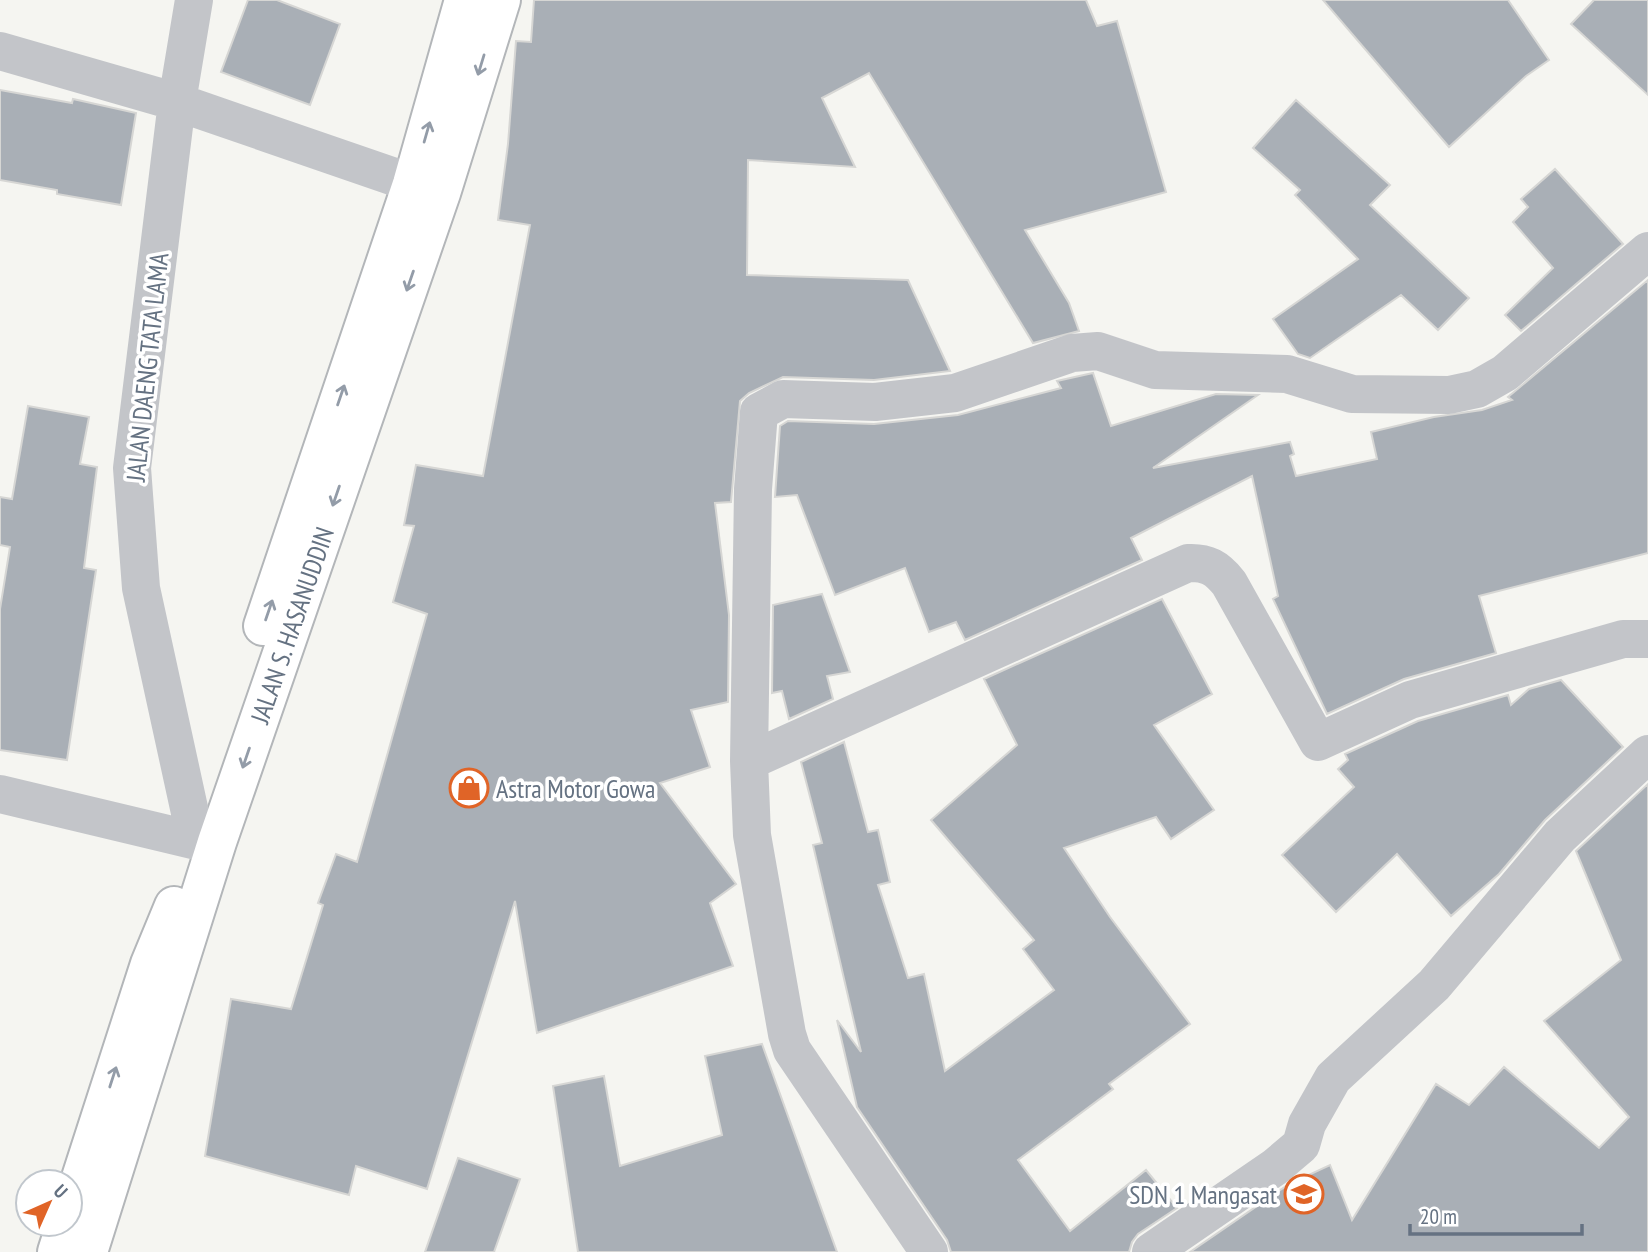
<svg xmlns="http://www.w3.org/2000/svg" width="1648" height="1252" font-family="'PT Sans Narrow',sans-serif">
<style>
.building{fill:#a9afb6;stroke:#d6d6d4;stroke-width:2}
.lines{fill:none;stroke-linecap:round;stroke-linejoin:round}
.trunk-casing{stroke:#b3b6b9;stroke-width:42}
.minor{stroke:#c3c5c9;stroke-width:38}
.trunk{stroke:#fff;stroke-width:38}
.oneway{stroke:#939ca8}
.labels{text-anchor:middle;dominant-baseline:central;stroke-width:7;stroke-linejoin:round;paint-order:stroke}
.street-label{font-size:26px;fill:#657282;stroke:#fff}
.poi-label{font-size:26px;fill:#657282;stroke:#fff;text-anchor:start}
</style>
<rect width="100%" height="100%" fill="#f5f5f1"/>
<path class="building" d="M 248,0 L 277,0 L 340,24 L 310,105 L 221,72 Z
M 534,0 L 1086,0 L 1097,26 L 1117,21 L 1166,192 L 1025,230 L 1069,303 L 1079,331 L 1033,343 L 869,73 L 822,98 L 855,167 L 748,160 L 747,275 L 908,280 L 950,371 L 874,380 L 783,377 L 749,393 L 740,401 L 731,502 L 715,503 L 729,615 L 728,702 L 691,710 L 710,767 L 660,783 L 736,884 L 710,903 L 733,966 L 537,1033 L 515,901 L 427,1189 L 356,1166 L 349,1195 L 205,1156 L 231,999 L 291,1009 L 323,905 L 318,903 L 336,854 L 357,862 L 427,614 L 393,602 L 414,526 L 404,525 L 416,465 L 483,476 L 530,225 L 498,220 L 508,144 L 516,41 L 531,42 Z
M 1323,0 L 1508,0 L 1549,60 L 1526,76 L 1449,147 Z
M 1594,0 L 1648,0 L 1648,95 L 1571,24 Z
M 0,90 L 72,103 L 73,99 L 136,113 L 121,205 L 57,194 L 57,190 L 0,180 Z
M 1296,100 L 1390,185 L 1370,205 L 1469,298 L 1438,330 L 1401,295 L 1310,358 L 1298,354 L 1273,319 L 1358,259 L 1295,195 L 1300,190 L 1253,148 Z
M 1555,169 L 1623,244 L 1521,331 L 1505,315 L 1553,268 L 1513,222 L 1528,207 L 1521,199 Z
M 1648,280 L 1648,553 L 1479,596 L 1496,653 L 1404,679 L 1327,714 L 1273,599 L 1278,596 L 1252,476 L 1131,538 L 1142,560 L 965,640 L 956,622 L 929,632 L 905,568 L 835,595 L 797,495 L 775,497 L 780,426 L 788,421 L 874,424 L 958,415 L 1061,388 L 1057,381 L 1093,373 L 1111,426 L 1216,394 L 1258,395 L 1153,468 L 1290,442 L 1294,454 L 1290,456 L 1296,476 L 1377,459 L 1371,432 L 1434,417 L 1482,410 L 1512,400 L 1508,397 Z
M 28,406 L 89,417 L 80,464 L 97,467 L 84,568 L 96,570 L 67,760 L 0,750 L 0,609 L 10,547 L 0,545 L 0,497 L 12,499 Z
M 822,594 L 850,672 L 827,676 L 833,699 L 789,719 L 782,691 L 772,693 L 773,605 Z
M 1162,599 L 1212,694 L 1154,725 L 1214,810 L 1171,839 L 1156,817 L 1064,848 L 1110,917 L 1190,1024 L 1109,1084 L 1113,1089 L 1018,1160 L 1070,1231 L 1146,1170 L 1177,1208 L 1138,1234 L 1132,1242 L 1129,1252 L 951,1252 L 947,1240 L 857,1107 L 837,1020 L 861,1052 L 813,845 L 822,843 L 801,762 L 844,742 L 868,832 L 878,830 L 890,882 L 878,885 L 908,978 L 924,974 L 945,1071 L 1054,990 L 1023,949 L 1034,940 L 931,820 L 1017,745 L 984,679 Z
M 1561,680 L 1623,747 L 1545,820 L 1499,874 L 1451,916 L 1397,854 L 1336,912 L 1282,855 L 1354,787 L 1338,769 L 1348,760 L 1345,754 L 1418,721 L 1508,695 L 1511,705 L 1529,689 Z
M 1648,784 L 1648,1252 L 1190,1252 L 1289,1184 L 1330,1165 L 1352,1220 L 1436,1084 L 1469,1105 L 1504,1067 L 1599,1148 L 1629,1117 L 1544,1021 L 1621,960 L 1576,851 Z
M 762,1044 L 837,1252 L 578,1252 L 553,1086 L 604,1076 L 620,1166 L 722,1135 L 705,1056 Z
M 458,1158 L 520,1179 L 494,1252 L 425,1252 Z"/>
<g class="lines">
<defs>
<path id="trunk" d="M 263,626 L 412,184 L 464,0
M 70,1212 L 150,964 L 174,906
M 57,1252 L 66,1224
M 88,1252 L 217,842 L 441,193 L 501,0"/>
</defs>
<use href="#trunk" class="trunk-casing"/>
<path class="minor" d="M 194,0 L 177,102 L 132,468 L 141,588 L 194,831 L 217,842
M 0,51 L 177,102 L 441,193
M 749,761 L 1188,563 C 1207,562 1217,568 1229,583 L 1318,742 L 1410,700 L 1623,639 L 1648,639
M 0,794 L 201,842
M 929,1252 L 792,1050 L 787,1034 L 752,835 L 749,761 L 753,489 L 759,412 L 783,399 L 875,402 L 955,393 L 1072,353 L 1098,351 L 1155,370 L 1287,374 L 1352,394 L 1449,395 L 1477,389 L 1505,373 L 1648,251
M 1151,1252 L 1275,1167 L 1301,1145 L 1307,1124 L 1333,1078 L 1434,985 L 1560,836 L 1648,754"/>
<use href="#trunk" class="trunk"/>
</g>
<defs><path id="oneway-shaft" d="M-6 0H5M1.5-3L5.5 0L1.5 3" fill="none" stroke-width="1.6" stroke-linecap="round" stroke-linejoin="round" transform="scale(1.75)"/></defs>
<g class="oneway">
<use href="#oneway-shaft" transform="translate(481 65) rotate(107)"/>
<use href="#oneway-shaft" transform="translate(427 132) rotate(-74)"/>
<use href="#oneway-shaft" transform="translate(410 281) rotate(109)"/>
<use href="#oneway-shaft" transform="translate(341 395) rotate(-71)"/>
<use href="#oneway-shaft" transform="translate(336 496) rotate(109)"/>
<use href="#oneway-shaft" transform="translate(269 610) rotate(-71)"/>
<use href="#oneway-shaft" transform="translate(246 758) rotate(109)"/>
<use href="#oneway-shaft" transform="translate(113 1077) rotate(-72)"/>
</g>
<defs>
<symbol id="shop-ring" viewBox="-11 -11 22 22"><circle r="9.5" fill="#fff" stroke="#e06427" stroke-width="1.5"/><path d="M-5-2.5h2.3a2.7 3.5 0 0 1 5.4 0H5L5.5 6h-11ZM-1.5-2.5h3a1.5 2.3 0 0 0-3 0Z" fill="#e06427"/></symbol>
<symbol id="school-ring" viewBox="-11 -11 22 22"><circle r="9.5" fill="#fff" stroke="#e06427" stroke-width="1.5"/><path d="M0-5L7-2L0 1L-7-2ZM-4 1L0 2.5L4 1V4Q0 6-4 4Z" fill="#e06427"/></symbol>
</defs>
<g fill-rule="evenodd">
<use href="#shop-ring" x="447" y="766" width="44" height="44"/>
<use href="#school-ring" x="1282" y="1172" width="44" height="44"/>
</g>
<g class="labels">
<g class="street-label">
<text transform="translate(147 367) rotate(-84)">JALAN DAENG TATA LAMA</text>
<text transform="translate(292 625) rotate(-71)">JALAN S. HASANUDDIN</text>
</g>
<g class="poi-label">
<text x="496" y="788">Astra Motor Gowa</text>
<text x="1277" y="1194" text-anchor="end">SDN 1 Mangasat</text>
</g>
</g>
<g transform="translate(49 1203) rotate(45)"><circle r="33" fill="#ffffff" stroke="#c1c7cd" stroke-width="2"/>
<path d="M0-5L12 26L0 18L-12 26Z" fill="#e06427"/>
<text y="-10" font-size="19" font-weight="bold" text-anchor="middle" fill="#657282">U</text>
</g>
<path d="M1410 1224v10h172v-10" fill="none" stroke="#657282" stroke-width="3.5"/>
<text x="1420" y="1224" font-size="21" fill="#657282" stroke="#ffffff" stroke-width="5" paint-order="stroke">20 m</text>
</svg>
